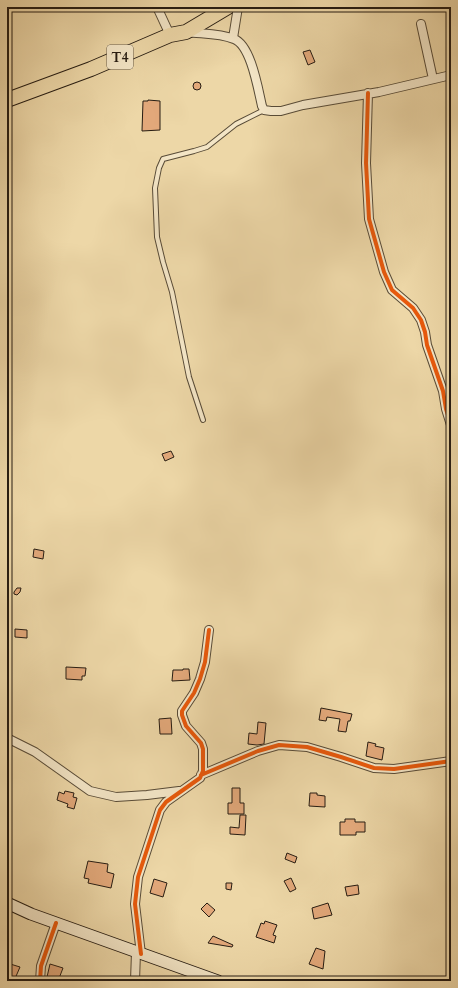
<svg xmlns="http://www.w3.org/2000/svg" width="458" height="988" font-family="Cardo,serif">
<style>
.building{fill:#e2a87a;stroke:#261c12}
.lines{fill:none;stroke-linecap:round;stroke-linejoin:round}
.lane-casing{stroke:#584b37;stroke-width:6}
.street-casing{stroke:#584b37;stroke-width:10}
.secondary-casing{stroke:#261c12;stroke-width:13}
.highway-casing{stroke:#261c12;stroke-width:16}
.lane{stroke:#f3e5c6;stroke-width:4}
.street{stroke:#f3e5c6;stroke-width:8}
.secondary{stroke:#f3e5c6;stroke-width:11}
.highway{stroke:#edd7a7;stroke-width:14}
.cycleway-casing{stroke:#f3e5c6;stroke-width:6}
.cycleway{stroke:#e8590c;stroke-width:4}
.labels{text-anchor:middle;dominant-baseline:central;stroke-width:3.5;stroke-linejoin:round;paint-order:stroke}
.shield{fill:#f3e5c6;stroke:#645848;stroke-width:1}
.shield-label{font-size:14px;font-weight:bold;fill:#261c12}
</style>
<rect width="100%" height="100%" fill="#edd7a7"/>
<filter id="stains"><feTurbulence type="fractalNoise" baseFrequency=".005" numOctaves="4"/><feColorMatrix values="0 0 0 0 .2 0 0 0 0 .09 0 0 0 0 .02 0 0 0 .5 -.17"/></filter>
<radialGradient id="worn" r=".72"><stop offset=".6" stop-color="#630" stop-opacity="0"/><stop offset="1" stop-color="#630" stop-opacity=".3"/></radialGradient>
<path class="building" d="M 310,50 L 315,62 L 308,65 L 303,52 Z
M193 86a4 4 0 1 1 8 0a4 4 0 1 1-8 0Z
M 148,100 L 160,101 L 160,130 L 142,131 L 143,101 L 148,101 Z
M 171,451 L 174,457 L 165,461 L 162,454 Z
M 34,549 L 44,551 L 43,559 L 33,557 Z
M 17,588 L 21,588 L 20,592 L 17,595 L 14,594 L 14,592 Z
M 15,629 L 27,630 L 27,638 L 15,637 Z
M 66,667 L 86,668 L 85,676 L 82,676 L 82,680 L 66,679 Z
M 183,669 L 189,669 L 190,680 L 172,681 L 173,670 L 183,670 Z
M 321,708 L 352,714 L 350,721 L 348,721 L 346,732 L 338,731 L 340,719 L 327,717 L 326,721 L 319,720 Z
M 171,718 L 172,734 L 160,734 L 159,719 Z
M 258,722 L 266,723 L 264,744 L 257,745 L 248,744 L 249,733 L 257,734 Z
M 368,742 L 376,744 L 375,746 L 384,748 L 382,760 L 366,756 Z
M 232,788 L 240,788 L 240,803 L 244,803 L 244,814 L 228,814 L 228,803 L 232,803 Z
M 65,791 L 74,793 L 73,797 L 77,798 L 74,809 L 67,807 L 68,804 L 57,800 L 59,792 L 64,794 Z
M 310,793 L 317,793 L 317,795 L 325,796 L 325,807 L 309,806 Z
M 240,815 L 246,815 L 245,835 L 230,834 L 230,827 L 239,828 Z
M 345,819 L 355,819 L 355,822 L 365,822 L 365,832 L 356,832 L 356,835 L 340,835 L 340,822 L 345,822 Z
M 287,853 L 297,857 L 295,863 L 285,859 Z
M 88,861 L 108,864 L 107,872 L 114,874 L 111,888 L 88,883 L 89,879 L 84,878 Z
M 291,878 L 296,889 L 290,892 L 284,881 Z
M 154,879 L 167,883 L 163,897 L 150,893 Z
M 226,883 L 232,883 L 231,890 L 226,889 Z
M 358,885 L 359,894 L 347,896 L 345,887 Z
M 207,903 L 215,910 L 209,917 L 201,909 Z
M 328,903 L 332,915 L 314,919 L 312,908 Z
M 265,921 L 277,925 L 273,935 L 276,936 L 274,943 L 256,937 L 261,923 L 264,924 Z
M 213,936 L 233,945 L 232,947 L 208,943 Z
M 316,948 L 325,951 L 323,969 L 309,964 Z
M 7,963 L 20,967 L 14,981 L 7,981 Z
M 50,964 L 63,968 L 58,981 L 47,977 Z"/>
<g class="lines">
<defs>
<path id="lane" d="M 203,420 L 189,377 L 172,292 L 163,262 L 157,237 L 155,188 L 159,168 L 163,159 L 194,151 L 207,147 L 236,124 L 264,110"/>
<path id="street" d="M 157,7 L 170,35
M 421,24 L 433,79
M 187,32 C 202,34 219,33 234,39 C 251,45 258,89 262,106 L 264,110 L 271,111 L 281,111 L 303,105 L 379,92 L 451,75
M 233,38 L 238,7
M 368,93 L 366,163 L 369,219 L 384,272 L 392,290 L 413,308 L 421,320 L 425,332 L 427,345 L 443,391 L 446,409 L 451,425
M 7,738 L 35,752 L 90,791 L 116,797 L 147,795 L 179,791
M 201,775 L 258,751 L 279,745 L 307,747 L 341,757 L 374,768 L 394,769 L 451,761
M 141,954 L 135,904 L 138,877 L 160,810 L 166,802 L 200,778 L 203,771 L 203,749 L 201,743 L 186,726 L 182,715 L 182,711 L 194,693 L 200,679 L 205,662 L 209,630
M 40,981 L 41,966 L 56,923
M 135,981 L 136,952"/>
<path id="secondary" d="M 7,903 L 31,914 L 218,981"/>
<path id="highway" d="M 7,100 L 91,69 L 170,35 L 186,32 L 228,7"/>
</defs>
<use href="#lane" class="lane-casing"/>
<use href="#street" class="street-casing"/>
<use href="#secondary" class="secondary-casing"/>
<use href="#highway" class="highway-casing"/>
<use href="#lane" class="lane"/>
<use href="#street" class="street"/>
<use href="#secondary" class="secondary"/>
<use href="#highway" class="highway"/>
<defs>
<path id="cycleway" d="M 368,93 L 366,163 L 369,219 L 384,272 L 392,290 L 413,308 L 421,320 L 425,332 L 427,345 L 443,391 L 446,409 L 451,425
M 201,775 L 258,751 L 279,745 L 307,747 L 341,757 L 374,768 L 394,769 L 451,761
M 141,954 L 135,904 L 138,877 L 160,810 L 166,802 L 200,778 L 203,771 L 203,749 L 201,743 L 186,726 L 182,715 L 182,711 L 194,693 L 200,679 L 205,662 L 209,630
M 40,981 L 41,966 L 56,923"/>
</defs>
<use href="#cycleway" class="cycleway-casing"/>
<use href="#cycleway" class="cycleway"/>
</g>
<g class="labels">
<rect class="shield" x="107" y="45" width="26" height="24" rx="3"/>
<g class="shield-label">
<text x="120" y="57">T4</text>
</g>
</g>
<rect width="458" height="988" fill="none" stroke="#edd7a7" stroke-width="24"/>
<rect x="8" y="8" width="442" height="972" fill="none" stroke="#261c12" stroke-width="2"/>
<rect x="12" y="12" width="434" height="964" fill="none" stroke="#261c12"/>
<rect width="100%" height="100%" filter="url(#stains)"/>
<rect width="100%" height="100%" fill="url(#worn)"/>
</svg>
